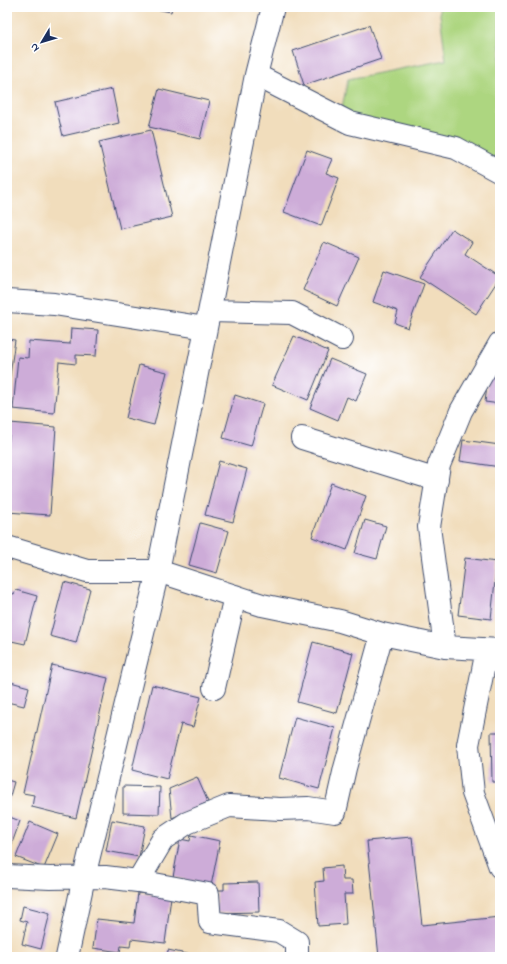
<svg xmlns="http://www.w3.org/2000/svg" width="507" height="964" font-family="'Indie Flower',sans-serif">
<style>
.green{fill:#add680;stroke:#64826f}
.building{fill:#cdacd8}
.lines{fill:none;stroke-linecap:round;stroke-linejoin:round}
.minor-casing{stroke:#3b496c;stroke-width:24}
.minor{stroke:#fff;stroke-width:22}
</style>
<rect width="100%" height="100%" fill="#fff"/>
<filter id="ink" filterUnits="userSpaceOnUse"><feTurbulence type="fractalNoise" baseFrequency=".025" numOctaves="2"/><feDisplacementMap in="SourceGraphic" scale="8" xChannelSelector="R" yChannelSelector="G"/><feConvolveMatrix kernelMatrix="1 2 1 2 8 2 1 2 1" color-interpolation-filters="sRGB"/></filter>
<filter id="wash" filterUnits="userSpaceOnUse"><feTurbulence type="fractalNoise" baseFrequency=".012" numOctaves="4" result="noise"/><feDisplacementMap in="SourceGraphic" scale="16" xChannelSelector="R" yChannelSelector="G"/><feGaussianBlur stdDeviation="0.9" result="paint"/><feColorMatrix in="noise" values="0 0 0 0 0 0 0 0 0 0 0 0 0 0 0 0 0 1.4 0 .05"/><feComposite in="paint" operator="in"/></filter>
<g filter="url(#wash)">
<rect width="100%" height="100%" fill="#f1ddbc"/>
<path class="green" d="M 439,7 L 500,7 L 500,166 L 341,112 L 348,79 L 446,60 Z"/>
<g id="blocks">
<path class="building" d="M 145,7 L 172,7 L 171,12 Z
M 369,25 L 381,59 L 304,85 L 293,51 Z
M 112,89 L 119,123 L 63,136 L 55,102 Z
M 159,89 L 209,101 L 200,139 L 149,127 Z
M 151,130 L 172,217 L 120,229 L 99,142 Z
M 307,150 L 332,159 L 326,173 L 339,178 L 321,226 L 284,212 Z
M 452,229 L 472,242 L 465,254 L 500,277 L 476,314 L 420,277 Z
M 324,242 L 359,257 L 337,306 L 303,290 Z
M 384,270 L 424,284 L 408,328 L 395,323 L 398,311 L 373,302 Z
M 71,328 L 98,330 L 96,356 L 76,355 L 76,364 L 59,362 L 54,413 L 13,409 L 18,357 L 28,358 L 29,341 L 70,344 Z
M 294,336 L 328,351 L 308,400 L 272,385 Z
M 7,339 L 15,340 L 8,389 L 7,389 Z
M 330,359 L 367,374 L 356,401 L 347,397 L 338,420 L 310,408 Z
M 139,365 L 167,372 L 154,425 L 126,418 Z
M 489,370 L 500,372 L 500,404 L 485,402 Z
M 235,395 L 263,404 L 251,446 L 223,438 Z
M 10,423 L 56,427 L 50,515 L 7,512 L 7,461 Z
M 463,440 L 500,445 L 500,467 L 460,461 Z
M 219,461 L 247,469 L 233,522 L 205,515 Z
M 331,483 L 366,496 L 347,550 L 312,537 Z
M 365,520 L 386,526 L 377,559 L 355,553 Z
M 200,523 L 229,531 L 217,573 L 189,565 Z
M 465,558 L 497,562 L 491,619 L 458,615 Z
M 64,582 L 90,589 L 76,643 L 50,636 Z
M 16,590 L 37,596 L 25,644 L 7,640 L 7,592 L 14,594 Z
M 313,642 L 353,653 L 337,713 L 297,702 Z
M 52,665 L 108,678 L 76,818 L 32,807 L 34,795 L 23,793 Z
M 7,681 L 29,687 L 24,706 L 7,702 Z
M 152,685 L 201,697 L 193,727 L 181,724 L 167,779 L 132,770 Z
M 295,717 L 335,728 L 319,789 L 279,778 Z
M 491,732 L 500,732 L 500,782 L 492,782 Z
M 197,777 L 208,802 L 172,818 L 169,789 Z
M 7,780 L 14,782 L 8,803 L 7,803 Z
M 123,786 L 160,787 L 159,814 L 123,813 Z
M 7,816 L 20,821 L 7,857 Z
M 112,820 L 145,826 L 139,857 L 106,851 Z
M 30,822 L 58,834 L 44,868 L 16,857 Z
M 191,835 L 220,841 L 211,886 L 173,877 L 180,839 L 190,841 Z
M 412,837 L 422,925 L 500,917 L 500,957 L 379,957 L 367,841 Z
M 342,866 L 343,880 L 352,880 L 353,894 L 344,894 L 346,924 L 318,926 L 315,882 L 324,881 L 323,868 Z
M 258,882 L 259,912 L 217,913 L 217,890 L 224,890 L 224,883 Z
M 138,893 L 171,897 L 165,943 L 131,939 L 130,947 L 121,946 L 120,952 L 93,948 L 97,919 L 134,923 Z
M 23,906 L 50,913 L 41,949 L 22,944 L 27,922 L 20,920 Z
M 168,950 L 196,956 L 195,957 L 167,957 Z"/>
</g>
</g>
<g filter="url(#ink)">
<use href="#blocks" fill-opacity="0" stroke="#3b496c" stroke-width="1"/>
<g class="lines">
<defs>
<path id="minor" d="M 256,75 L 350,123 L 456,148 L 500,172
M 7,301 L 54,304 L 206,328
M 210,311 L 292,313 L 342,339
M 302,438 L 437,480
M 7,547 L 87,571 L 158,571 L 262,605 L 340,621 L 382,634 L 445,647 L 500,650
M 445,647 L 429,527 L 439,465 L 461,411 L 500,343
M 487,650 L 468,745 L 473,793 L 500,867
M 214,688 L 235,596
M 7,876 L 50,878 L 105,877 L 138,881 L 163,839 L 187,823 L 229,806 L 280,809 L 308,808 L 335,812 L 345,768 L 382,634
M 138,881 L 208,894 L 210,922 L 279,931 L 297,942 L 297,957
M 67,957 L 84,877 L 158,571 L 256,75 L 273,7"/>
</defs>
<use href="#minor" class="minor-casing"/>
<use href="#minor" class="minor"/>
</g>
</g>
<rect width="507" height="964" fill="none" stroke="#fff" stroke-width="24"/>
<g transform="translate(42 42) rotate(232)" stroke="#ffffff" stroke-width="3" paint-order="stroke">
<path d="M0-3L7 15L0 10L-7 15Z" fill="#1b2f5e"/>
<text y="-6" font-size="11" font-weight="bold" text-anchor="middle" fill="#1b2f5e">N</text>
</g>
</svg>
